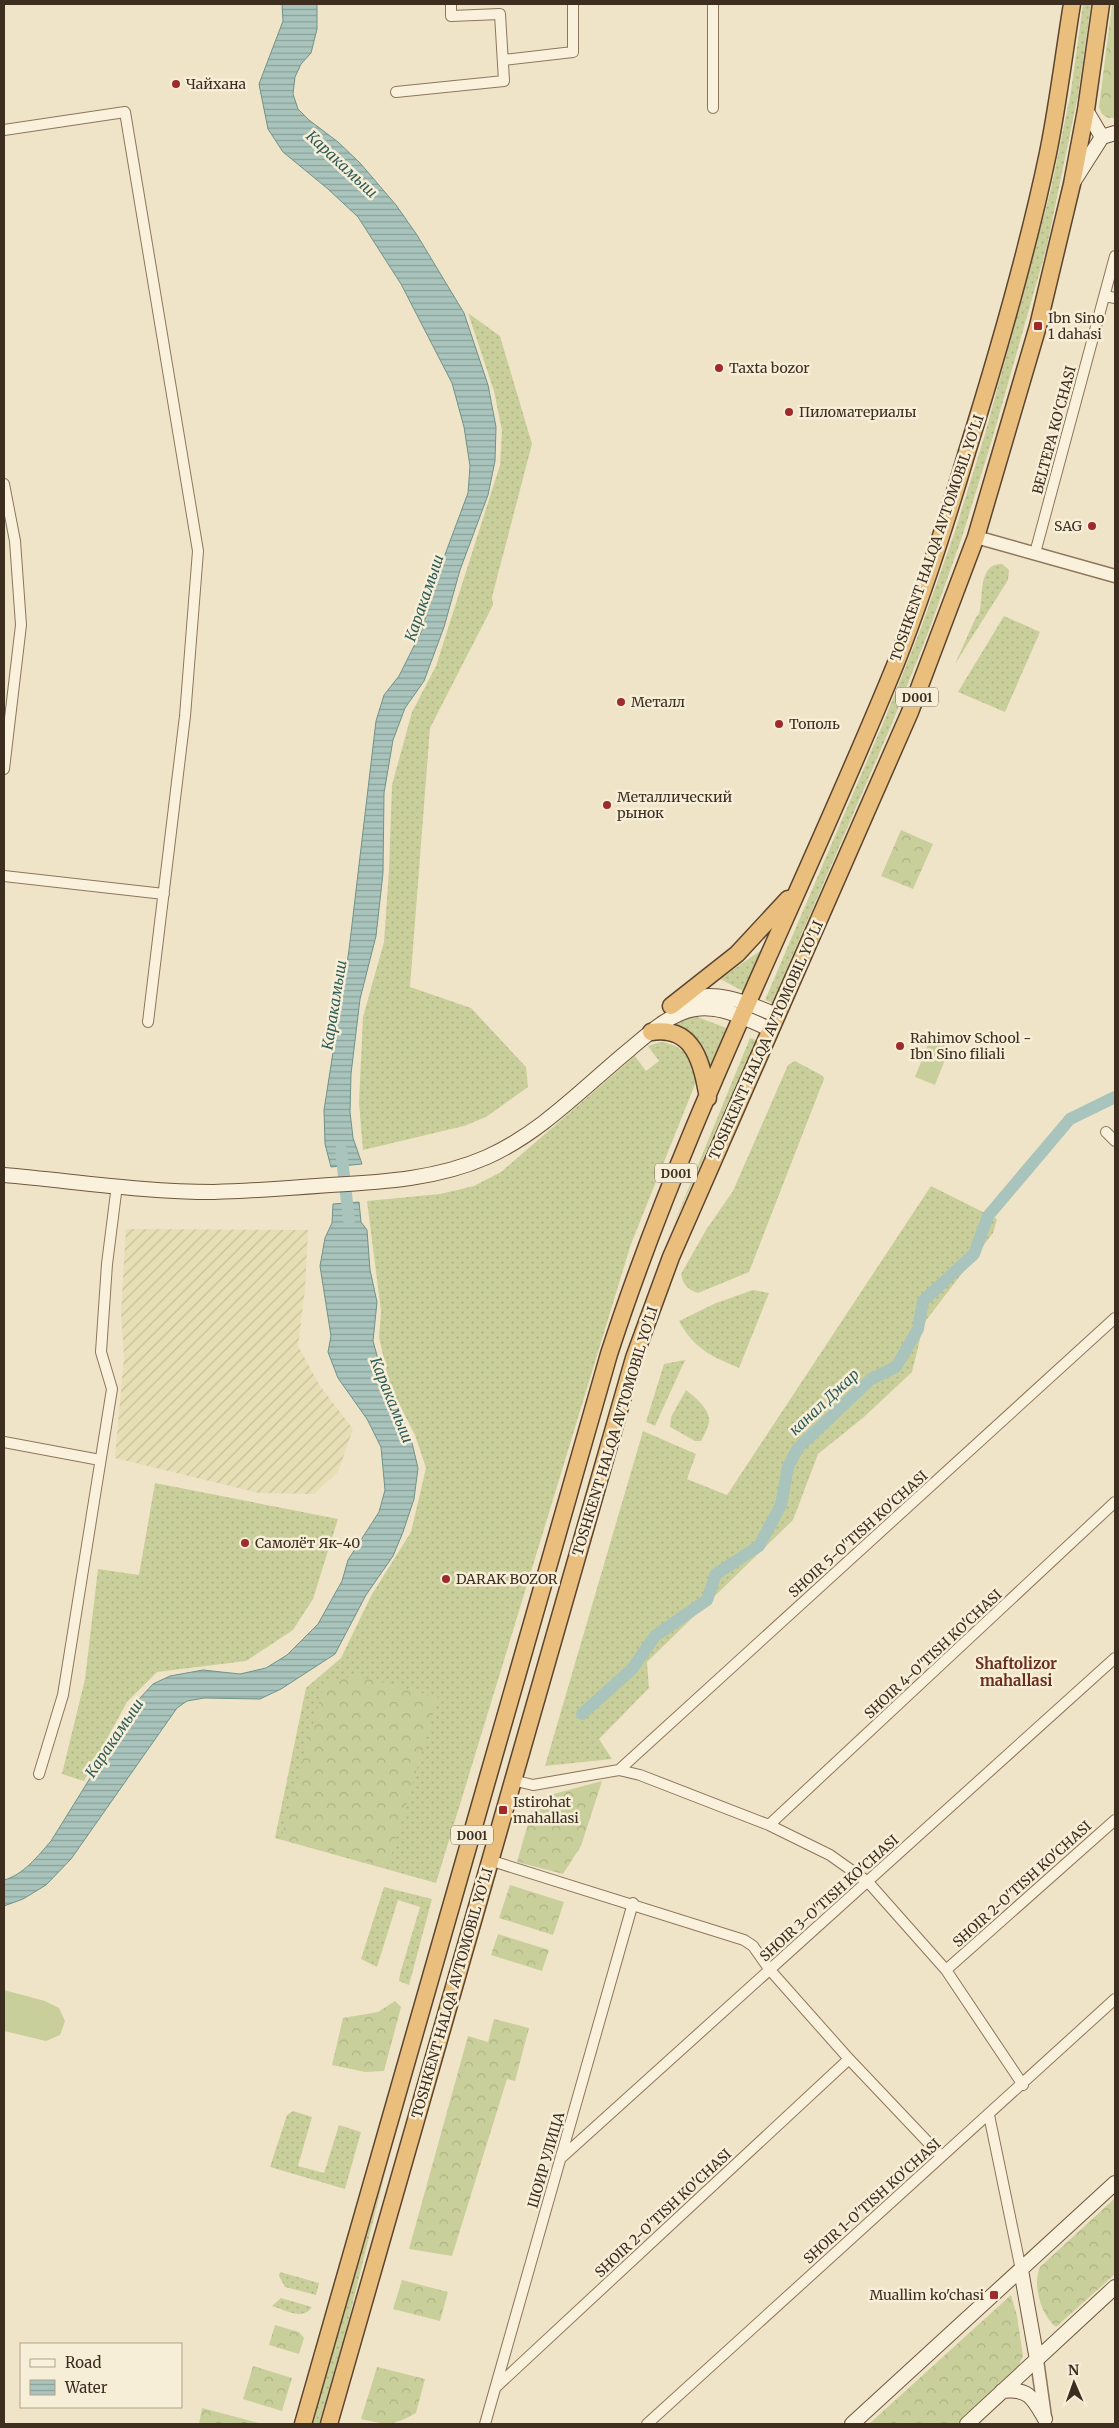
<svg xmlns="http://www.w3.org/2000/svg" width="1119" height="2428" font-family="Merriweather,serif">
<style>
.farmland{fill:url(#farmland-furrows)}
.grass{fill:url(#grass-dots)}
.forest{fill:url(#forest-crowns)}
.pitch{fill:#c9cf9b}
.water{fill:url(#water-rules);stroke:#6f938a}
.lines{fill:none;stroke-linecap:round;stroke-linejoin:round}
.canal{stroke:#a9c4bc;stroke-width:12}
.minor-casing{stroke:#8d765c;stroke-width:12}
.tertiary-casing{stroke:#8d765c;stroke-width:15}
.secondary-casing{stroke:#6f573f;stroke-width:16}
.trunk-casing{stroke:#5b4430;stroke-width:19}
.minor{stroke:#faf1dc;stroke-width:10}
.tertiary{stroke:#faf1dc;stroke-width:12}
.secondary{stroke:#faf1dc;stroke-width:14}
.trunk{stroke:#eabe7c;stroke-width:16}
.poi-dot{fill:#9e2a2b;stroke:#f7eed8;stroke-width:2}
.labels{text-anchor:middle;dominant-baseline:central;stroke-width:5;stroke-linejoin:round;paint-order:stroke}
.shield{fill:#f7eed8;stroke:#756857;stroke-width:1}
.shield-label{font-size:12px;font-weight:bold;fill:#3d2e20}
.poi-label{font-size:14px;fill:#3d2e20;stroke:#f7eed8;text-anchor:start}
.street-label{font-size:14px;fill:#3d2e20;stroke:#f7eed8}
.water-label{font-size:15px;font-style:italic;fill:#2f5d5a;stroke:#f7eed8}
.neighbourhood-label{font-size:15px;font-weight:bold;fill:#6b2e1e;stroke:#f7eed8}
</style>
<defs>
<pattern id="farmland-furrows" width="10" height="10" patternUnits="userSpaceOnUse" patternTransform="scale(1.25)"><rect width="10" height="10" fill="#e6deb5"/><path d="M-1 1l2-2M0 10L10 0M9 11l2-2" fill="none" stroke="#c6bf9b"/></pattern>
<pattern id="grass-dots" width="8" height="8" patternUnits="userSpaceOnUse" patternTransform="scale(1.25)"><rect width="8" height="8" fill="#c9cf9b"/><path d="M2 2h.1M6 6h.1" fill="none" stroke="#aeb285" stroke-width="1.8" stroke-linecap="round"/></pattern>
<pattern id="forest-crowns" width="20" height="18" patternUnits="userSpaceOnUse" patternTransform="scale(1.25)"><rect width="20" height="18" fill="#c9cf9b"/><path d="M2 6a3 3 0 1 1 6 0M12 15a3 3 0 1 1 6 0" fill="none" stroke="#aeb285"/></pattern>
<pattern id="water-rules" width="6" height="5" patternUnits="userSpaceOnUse" patternTransform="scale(1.25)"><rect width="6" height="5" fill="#a9c4bc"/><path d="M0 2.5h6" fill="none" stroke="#8ba098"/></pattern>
</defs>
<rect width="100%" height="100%" fill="#f0e4c8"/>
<path class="farmland" d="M 126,1229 L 308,1230 L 305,1289 L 298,1346 L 320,1386 L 353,1429 L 338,1472 L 314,1494 L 259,1493 L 115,1458 L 124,1357 L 121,1313 Z"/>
<path class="grass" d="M 1083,4 L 1091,4 L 1078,95 L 1047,246 L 992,440 L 962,537 L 928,633 L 891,726 L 772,1003 L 765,1000 L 884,721 L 921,628 L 955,531 L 985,434 L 1051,189 L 1071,91 Z
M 468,313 L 500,336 L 532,444 L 492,597 L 493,605 L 430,728 L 410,987 L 471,1008 L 526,1067 L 528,1087 L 486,1117 L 464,1126 L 363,1150 L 359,1103 L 363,1017 L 384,942 L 389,870 L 392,785 L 412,712 L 436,666 L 500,465 L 502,431 L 494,391 Z
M 1002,564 L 1009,570 L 1008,580 L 955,664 L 976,617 L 979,614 C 984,599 977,563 1002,564 Z
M 1004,616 L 1040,632 L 1005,712 L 958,692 Z
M 764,948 L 745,992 L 720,979 Z
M 695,1016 L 729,1029 L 710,1066 C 703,1045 695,1032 675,1024 L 681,1019 Z
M 750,1038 L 756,1040 L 671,1231 Z
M 660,1042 C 683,1044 694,1060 696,1082 L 631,1244 L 436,1883 L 275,1838 L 306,1688 L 341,1658 L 371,1596 L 411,1532 L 426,1468 L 415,1435 L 390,1386 L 379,1337 L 381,1311 L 367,1201 L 440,1194 L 474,1186 L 501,1172 L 635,1056 L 646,1071 L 659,1061 L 648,1046 Z
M 795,1061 L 823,1076 L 824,1079 L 749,1272 L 698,1293 C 688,1290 683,1285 681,1274 L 706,1230 L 733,1191 L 788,1065 Z
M 931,1186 L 997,1219 L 993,1233 L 924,1323 L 912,1372 L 864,1417 L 818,1454 L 793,1520 L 647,1662 L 649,1688 L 599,1739 L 612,1759 L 545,1766 L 643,1431 L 696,1454 L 687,1479 L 727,1495 Z
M 753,1290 L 769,1293 L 739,1368 C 711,1356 694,1349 679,1321 L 716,1303 Z
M 685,1360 L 655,1426 L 646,1422 L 664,1364 Z
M 686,1390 C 694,1396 711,1410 709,1422 C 708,1428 704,1435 701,1441 L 695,1441 L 670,1427 L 671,1417 Z
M 155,1483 L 338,1519 L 313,1599 L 293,1630 L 246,1661 L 157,1672 L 127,1702 L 84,1781 L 62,1774 L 85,1679 L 98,1569 L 139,1575 Z
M 384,1887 L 432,1899 L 409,1985 L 399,1981 L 400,1974 L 420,1907 L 398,1900 L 377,1967 L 361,1959 Z
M 293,2111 L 312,2117 L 298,2166 L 324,2173 L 339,2125 L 361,2132 L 345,2189 L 270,2167 L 287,2115 Z
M 385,2173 L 344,2338 L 319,2424 L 312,2424 Z
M 280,2272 L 319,2283 L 316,2295 L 285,2287 L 279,2276 Z
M 281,2298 L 312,2307 C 303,2321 285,2310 272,2306 Z"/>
<path class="forest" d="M 1112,4 L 1115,4 L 1115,118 L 1108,118 L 1102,114 L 1099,107 Z
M 901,830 L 933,844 L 913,889 L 881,876 Z
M 358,1676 L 438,1697 L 388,1867 L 281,1839 L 325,1681 Z
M 602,1781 L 581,1846 L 563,1874 L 517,1862 L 535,1799 Z
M 510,1885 L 564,1902 L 553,1935 L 499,1918 Z
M 498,1934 L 549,1950 L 542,1971 L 491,1955 Z
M 395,2001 L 401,2007 L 384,2071 L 365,2072 L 332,2065 L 343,2018 L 378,2012 Z
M 494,2019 L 529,2028 L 515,2081 L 507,2079 L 452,2256 L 409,2249 L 468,2036 L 488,2042 Z
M 1115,2198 L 1115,2274 L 1056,2327 C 1041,2316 1032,2284 1040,2267 Z
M 402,2280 L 448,2292 L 440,2321 L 393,2309 Z
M 1011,2295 L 1017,2316 L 1023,2356 L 1017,2369 L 957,2424 L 869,2424 Z
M 275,2325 L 299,2332 L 304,2338 L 299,2354 L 269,2345 Z
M 253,2366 L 292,2378 L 282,2411 L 243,2399 Z
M 377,2367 L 425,2379 L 416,2413 C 393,2426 387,2425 361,2419 Z
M 202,2408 L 263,2424 L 199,2424 Z"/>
<path class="pitch" d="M 930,1039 L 950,1047 L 935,1085 L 915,1077 Z
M 4,1990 L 45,2001 L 59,2008 L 65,2021 L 60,2035 L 46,2041 L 4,2031 Z"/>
<path class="water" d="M 282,4 L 317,4 L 317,29 L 311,53 L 301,64 L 295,77 L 293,94 L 298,109 L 309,120 L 338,142 L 360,163 L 396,205 L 417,235 L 464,313 L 488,385 L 496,427 L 495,461 L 488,495 L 460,570 L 444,627 L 424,681 L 405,708 L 393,740 L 384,793 L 383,873 L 376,936 L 360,999 L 351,1074 L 350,1112 L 353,1138 L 362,1164 L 331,1167 L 325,1144 L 324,1110 L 349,950 L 376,721 L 384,695 L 399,676 L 422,630 L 437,576 L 468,493 L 470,466 L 464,427 L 452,383 L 401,284 L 358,217 L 328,189 L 283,152 L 268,129 L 259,84 L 283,21 Z
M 359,1202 L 361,1222 L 367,1230 L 370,1270 L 377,1302 L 373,1341 L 384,1381 L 411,1439 L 418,1468 L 414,1499 L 403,1532 L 393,1556 L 366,1595 L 335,1654 L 281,1689 L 260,1699 L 204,1698 L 187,1701 L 177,1708 L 71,1859 L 46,1885 L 23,1899 L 4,1906 L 4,1880 C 23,1875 38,1856 51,1841 L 140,1698 L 153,1684 L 170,1676 L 203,1670 L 240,1674 L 266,1668 L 287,1655 L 318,1624 L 342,1581 L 348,1560 L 379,1512 L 385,1490 L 381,1447 L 367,1419 L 338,1378 L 328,1352 L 331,1336 L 320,1266 L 325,1238 L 332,1223 L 333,1204 Z"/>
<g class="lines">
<path class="canal" d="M 341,1150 L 349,1220
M 582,1714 L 632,1669 L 655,1636 L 707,1600 L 716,1574 L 759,1546 L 781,1505 L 788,1467 L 798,1448 L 871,1379 L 896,1367 L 918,1329 L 923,1301 L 974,1254 L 988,1216 L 1070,1119 L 1115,1097"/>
<defs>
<path id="minor" d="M 503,60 L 573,52 L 573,4
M 396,92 L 504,81 L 500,14 L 451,16 L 451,4
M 713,108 L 713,4
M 4,130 L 125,112 L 198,551 L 185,716 L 148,1022
M 1105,296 L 1115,298
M 4,484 L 15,541 L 21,625 L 4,769
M 1035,553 L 1115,256
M 4,876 L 164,894
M 1106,1132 L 1115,1141
M 4,1442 L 100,1460
M 619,1770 L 1115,1318
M 39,1774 L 63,1695 L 112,1389 L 101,1352 L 107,1264 L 117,1185
M 512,1780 L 533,1785 L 619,1770 L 640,1775 L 769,1825 L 830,1855 L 868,1882 L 946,1970 L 1023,2085
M 769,1825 L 1115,1502
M 489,1860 L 744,1940 L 753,1946 L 770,1970 L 849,2059 L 941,2156
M 946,1970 L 1115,1820
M 989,2115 L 1021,2270
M 561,2158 L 1115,1658
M 496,2387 L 849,2059
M 485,2424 L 633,1903
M 647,2424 L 1115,1999"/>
<path id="tertiary" d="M 976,537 L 1115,576
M 1037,2360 L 1045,2417"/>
<path id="secondary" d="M 1086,110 L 1102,137
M 1074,181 L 1102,137 L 1115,133
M 679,1002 C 713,988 744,1001 776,1015
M 4,1175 C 73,1181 144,1192 214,1192 C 252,1191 291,1188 330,1185 C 384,1182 437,1179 487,1157 C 541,1133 584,1087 629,1050 C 648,1034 670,1013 695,1009 C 722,1005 746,1019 770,1029
M 1021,2270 L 1037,2360
M 1002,2391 C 1029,2388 1033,2398 1045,2419
M 852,2424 L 1115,2183
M 967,2424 L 1115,2287"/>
<path id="trunk" d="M 671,1006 L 737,954 L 788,899
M 651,1032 C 695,1025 702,1065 708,1098
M 303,2424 L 609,1354 C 686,1117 802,894 896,663 C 923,594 946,523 967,452 C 998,353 1027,254 1048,153 C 1058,104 1064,53 1072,4
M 329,2424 L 634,1358 L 671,1257 L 910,712 L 976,537 L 1038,326 L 1072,184 L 1086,110 L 1101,4"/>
</defs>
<use href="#minor" class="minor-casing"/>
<use href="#tertiary" class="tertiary-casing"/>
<use href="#secondary" class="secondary-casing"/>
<use href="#trunk" class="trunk-casing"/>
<use href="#minor" class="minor"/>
<use href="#tertiary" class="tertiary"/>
<use href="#secondary" class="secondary"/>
<use href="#trunk" class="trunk"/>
</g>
<g class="poi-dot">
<circle cx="176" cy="84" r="5"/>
<rect x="1033" y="321" width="10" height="10" rx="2.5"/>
<circle cx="719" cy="368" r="5"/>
<circle cx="789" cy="412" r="5"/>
<circle cx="1092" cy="526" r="5"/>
<circle cx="621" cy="702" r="5"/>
<circle cx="779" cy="724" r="5"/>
<circle cx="607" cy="805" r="5"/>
<circle cx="900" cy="1046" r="5"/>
<circle cx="245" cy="1543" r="5"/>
<circle cx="446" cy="1579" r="5"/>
<rect x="498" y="1805" width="10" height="10" rx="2.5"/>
<rect x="989" y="2290" width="10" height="10" rx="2.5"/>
</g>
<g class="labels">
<g class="shield">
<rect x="896" y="687.5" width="42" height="19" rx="4"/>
<rect x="655" y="1163.5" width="42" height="19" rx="4"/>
<rect x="451" y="1825.5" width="42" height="19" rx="4"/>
</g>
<g class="shield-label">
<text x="917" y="697">D001</text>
<text x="676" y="1173">D001</text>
<text x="472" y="1835">D001</text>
</g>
<g class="poi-label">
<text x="186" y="84">Чайхана</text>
<text x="1048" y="318">Ibn Sino<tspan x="1048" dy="16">1 dahasi</tspan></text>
<text x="729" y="368">Taxta bozor</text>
<text x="799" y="412">Пиломатериалы</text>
<text x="1082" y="526" text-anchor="end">SAG</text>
<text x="631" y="702">Металл</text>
<text x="789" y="724">Тополь</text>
<text x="617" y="797">Металлический<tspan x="617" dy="16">рынок</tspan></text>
<text x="910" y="1038">Rahimov School -<tspan x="910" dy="16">Ibn Sino filiali</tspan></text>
<text x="255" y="1543">Самолёт Як-40</text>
<text x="456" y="1579">DARAK BOZOR</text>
<text x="513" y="1802">Istirohat<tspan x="513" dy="16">mahallasi</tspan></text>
<text x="984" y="2295" text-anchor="end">Muallim ko'chasi</text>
</g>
<g class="street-label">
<text transform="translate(1054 430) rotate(-75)">BELTEPA KO'CHASI</text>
<text transform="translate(937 538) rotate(-71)">TOSHKENT HALQA AVTOMOBIL YO'LI</text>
<text transform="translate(766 1040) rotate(-66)">TOSHKENT HALQA AVTOMOBIL YO'LI</text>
<text transform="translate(615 1431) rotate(-73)">TOSHKENT HALQA AVTOMOBIL YO'LI</text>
<text transform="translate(858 1534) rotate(-42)">SHOIR 5-O'TISH KO'CHASI</text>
<text transform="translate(933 1654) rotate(-43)">SHOIR 4-O'TISH KO'CHASI</text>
<text transform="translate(1022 1884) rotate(-42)">SHOIR 2-O'TISH KO'CHASI</text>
<text transform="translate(829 1898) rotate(-42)">SHOIR 3-O'TISH KO'CHASI</text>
<text transform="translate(452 1993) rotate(-74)">TOSHKENT HALQA AVTOMOBIL YO'LI</text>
<text transform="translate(546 2160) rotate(-74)">ШОИР УЛИЦА</text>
<text transform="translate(872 2201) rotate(-42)">SHOIR 1-O'TISH KO'CHASI</text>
<text transform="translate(663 2213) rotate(-43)">SHOIR 2-O'TISH KO'CHASI</text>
</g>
<g class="water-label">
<text transform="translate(342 164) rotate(43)">Каракамыш</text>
<text transform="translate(424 598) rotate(-71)">Каракамыш</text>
<text transform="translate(334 1005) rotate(-81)">Каракамыш</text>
<text transform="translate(392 1400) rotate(68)">Каракамыш</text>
<text transform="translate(824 1402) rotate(-43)">канал Джар</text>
<text transform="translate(114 1738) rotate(-56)">Каракамыш</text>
</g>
<g class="neighbourhood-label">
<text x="1016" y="1663">Shaftolizor<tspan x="1016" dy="17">mahallasi</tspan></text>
</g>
</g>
<rect width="1119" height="2428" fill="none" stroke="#3d2e20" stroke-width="10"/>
<rect x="20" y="2343" width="162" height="65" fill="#f7eed8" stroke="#ada18e"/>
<rect x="30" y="2359" width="25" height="8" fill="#faf1dc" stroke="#ada18e"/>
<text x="65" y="2368" font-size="15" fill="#3d2e20">Road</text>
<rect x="30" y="2380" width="25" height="15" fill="url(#water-rules)" stroke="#ada18e"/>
<text x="65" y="2393" font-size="15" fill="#3d2e20">Water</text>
<g transform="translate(1074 2383) rotate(358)" stroke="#f7eed8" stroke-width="4" paint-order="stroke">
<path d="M0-4L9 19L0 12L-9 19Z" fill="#3d2e20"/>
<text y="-8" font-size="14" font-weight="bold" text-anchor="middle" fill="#3d2e20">N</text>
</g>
</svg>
